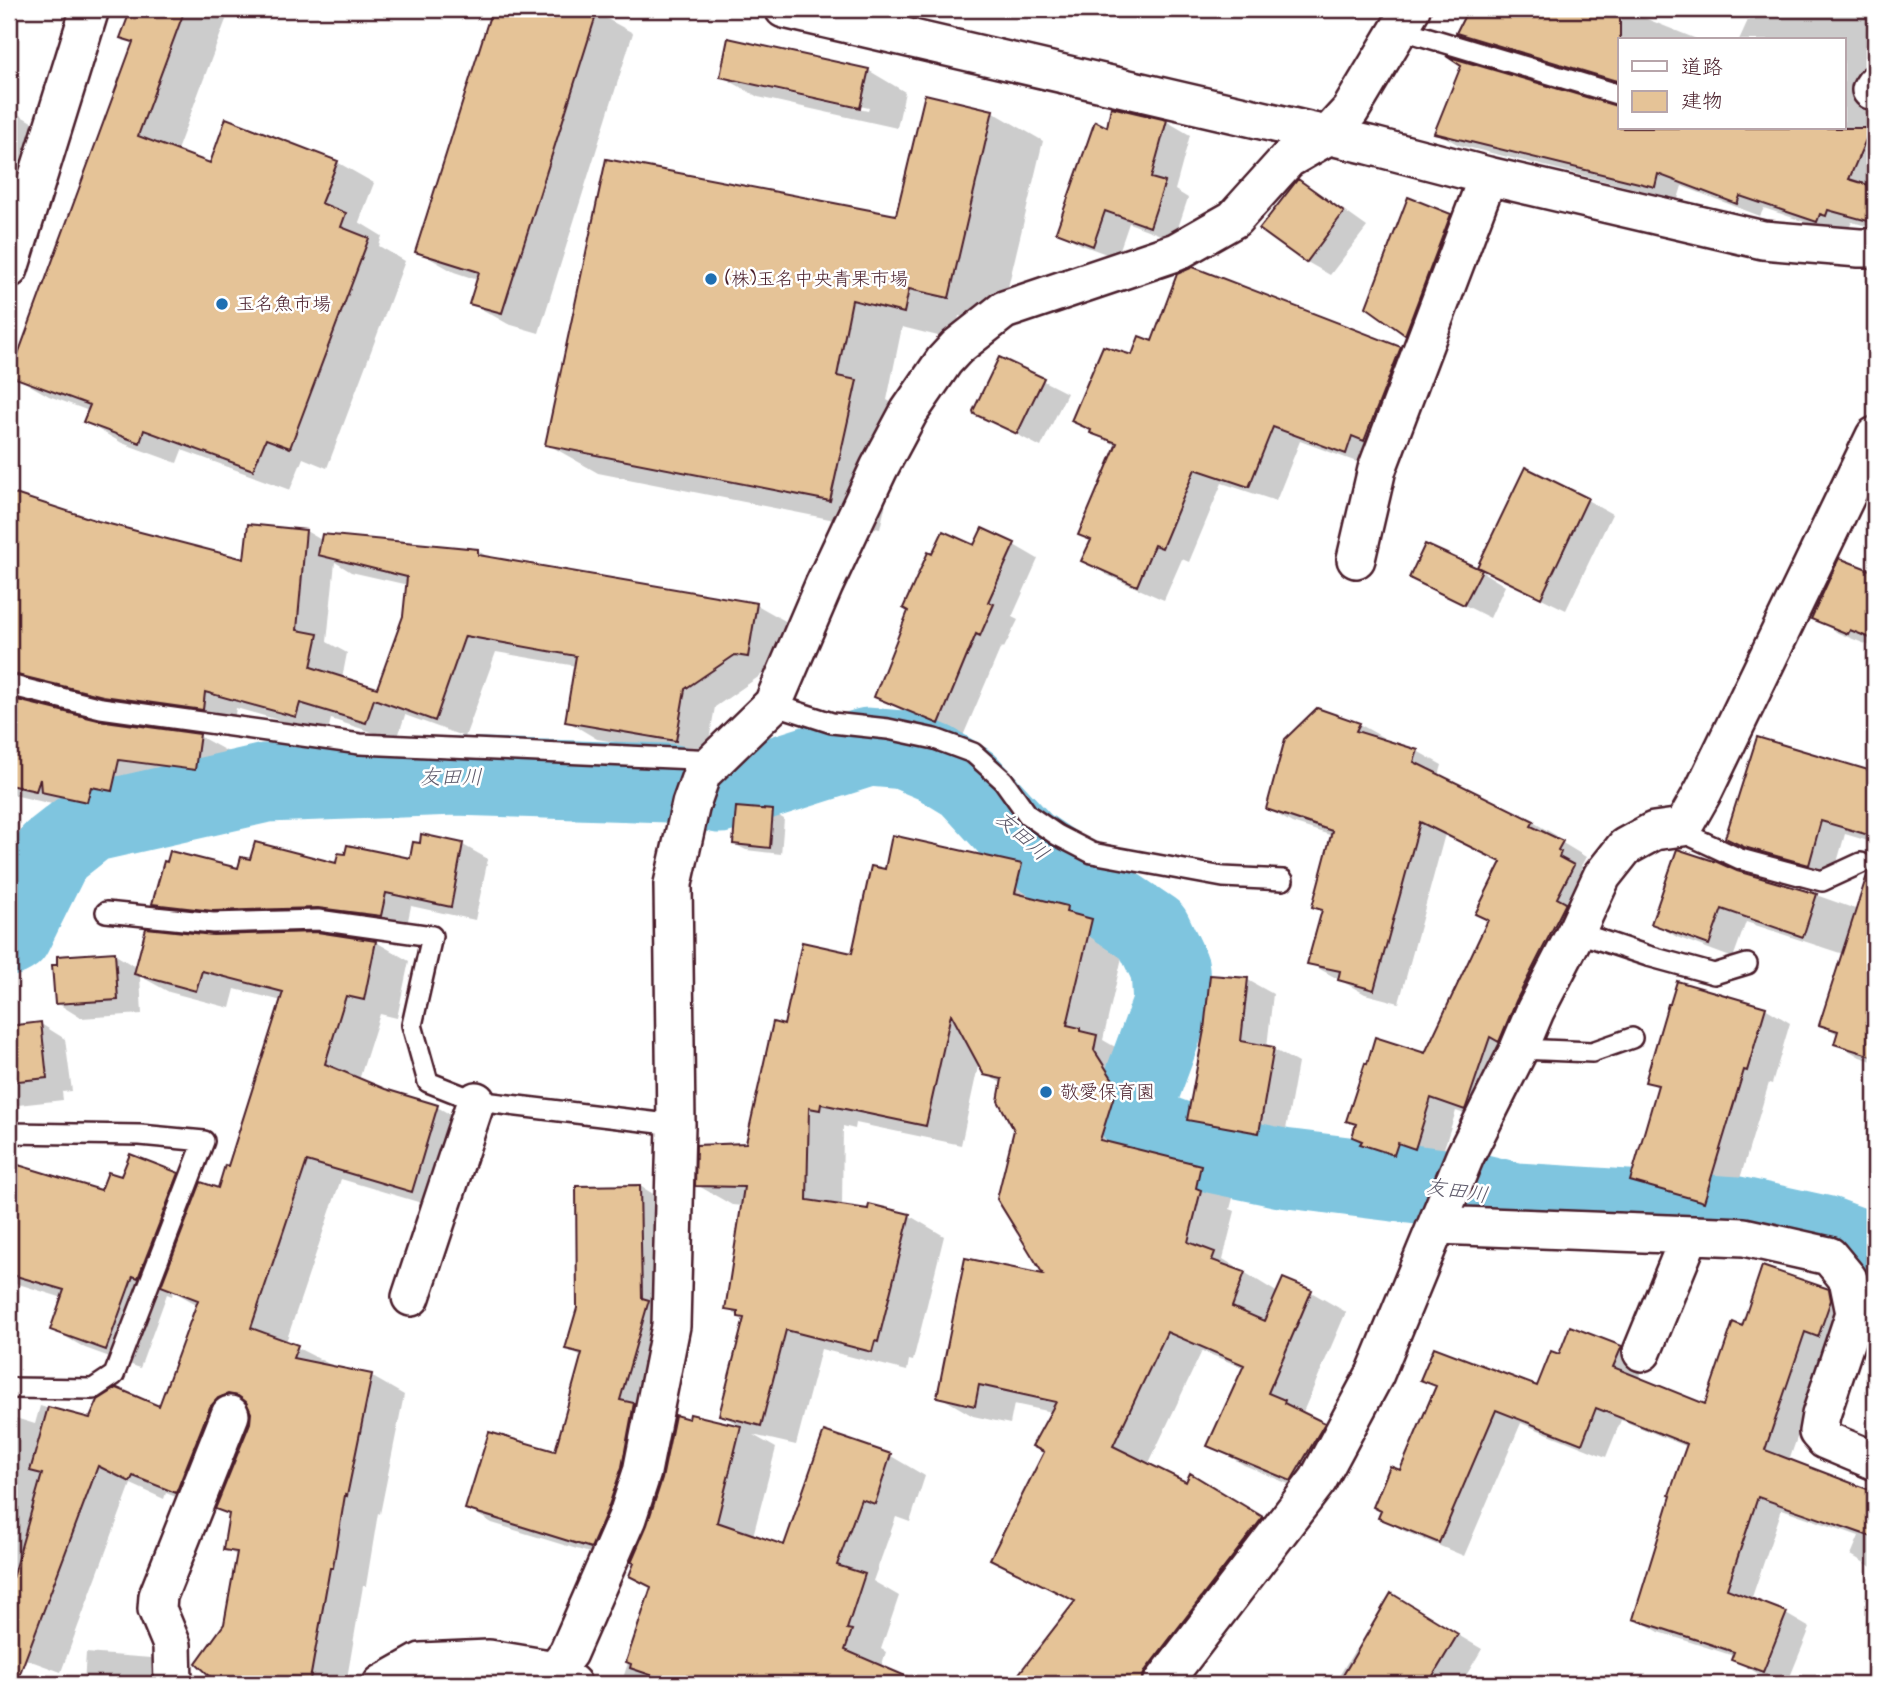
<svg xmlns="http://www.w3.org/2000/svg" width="1884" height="1693" font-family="'Architects Daughter','Klee One',sans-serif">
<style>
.shadow{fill:#0003;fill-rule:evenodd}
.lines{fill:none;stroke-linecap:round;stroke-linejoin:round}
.river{stroke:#7fc5df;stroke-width:79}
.building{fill:#e5c397;stroke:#4a1f2b;stroke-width:2}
.lane-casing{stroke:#4a1f2b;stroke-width:24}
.street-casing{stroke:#4a1f2b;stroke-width:42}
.lane{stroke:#fff;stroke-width:19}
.street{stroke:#fff;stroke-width:37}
.poi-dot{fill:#1f6fb2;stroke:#fff;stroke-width:2.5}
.labels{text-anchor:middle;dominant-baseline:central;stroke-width:5;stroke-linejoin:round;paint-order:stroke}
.poi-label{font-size:19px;fill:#4a1f2b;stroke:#fff;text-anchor:start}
.water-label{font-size:21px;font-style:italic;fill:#5d596a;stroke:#fff}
</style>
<rect width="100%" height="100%" fill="#fff"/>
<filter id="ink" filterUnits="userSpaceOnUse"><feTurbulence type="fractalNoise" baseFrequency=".0143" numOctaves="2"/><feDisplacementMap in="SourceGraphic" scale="14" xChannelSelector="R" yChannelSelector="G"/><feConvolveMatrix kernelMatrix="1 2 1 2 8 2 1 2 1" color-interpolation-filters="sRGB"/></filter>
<g filter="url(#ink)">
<path class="shadow" d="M 133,9 L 230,9 L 176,153 L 211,165 L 337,162 L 374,183 L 359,222 L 382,236 L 379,246 L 405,261 L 327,468 L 303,458 L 290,490 L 182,450 L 177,463 L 122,443 L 85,422 L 89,411 L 49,396 L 12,375 L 134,44 L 122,37 Z
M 494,9 L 538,9 L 562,16 L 564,9 L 589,9 L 633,33 L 539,333 L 508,324 L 471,303 L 478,280 L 454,272 L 417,251 Z
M 1466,9 L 1622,9 L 1699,40 L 1620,40 L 1620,87 L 1481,46 L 1458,33 L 1469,10 Z
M 1753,9 L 1875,9 L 1875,95 L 1873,103 L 1875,111 L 1875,228 L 1852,222 L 1849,228 L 1843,226 L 1840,234 L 1764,208 L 1760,216 L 1682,186 L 1678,199 L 1459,145 L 1436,132 L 1620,128 L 1844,128 L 1844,40 L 1739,40 Z
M 868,70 L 905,92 L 897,128 L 758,97 L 721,76 ZM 759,84 L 869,108 L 868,111 L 759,87 Z
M 926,96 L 993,112 L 1043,141 L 999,325 L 959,316 L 954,340 L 902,327 L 887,400 L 907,411 L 880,529 L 598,473 L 547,444 L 897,217 Z
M 9,109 L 49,132 L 35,171 L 17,165 L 14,174 L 9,173 Z
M 1166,121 L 1190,135 L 1175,190 L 1188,198 L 1174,240 L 1129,223 L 1117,258 L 1082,245 L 1058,232 L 1108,130 Z
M 1299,181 L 1322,195 L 1367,227 L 1330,275 L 1307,262 L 1261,229 Z
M 1451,215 L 1474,229 L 1429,346 L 1368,306 Z
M 1153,344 L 1400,349 L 1426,364 L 1373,468 L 1300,441 L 1276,501 L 1222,483 L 1189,562 L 1182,559 L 1164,600 L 1109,576 L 1083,560 L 1092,541 L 1117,446 L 1073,420 L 1133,357 Z
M 1000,359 L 1067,393 L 1041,447 L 976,413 Z
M 9,490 L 33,502 L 97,522 L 246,561 L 306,531 L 323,541 L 478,551 L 492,559 L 757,605 L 787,622 L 779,673 L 767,671 L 715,707 L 706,757 L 597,739 L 567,721 L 576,666 L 496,652 L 465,737 L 405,715 L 397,740 L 331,719 L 327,734 L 236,708 L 233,726 L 30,694 L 28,704 L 98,722 L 199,736 L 230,753 L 225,786 L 149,777 L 142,807 L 122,803 L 117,819 L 9,794 ZM 335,562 L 351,572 L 408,585 L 404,617 L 378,690 L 342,679 L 347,653 L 327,642 Z
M 1587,500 L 1612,514 L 1566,610 L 1504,580 Z
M 1014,545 L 1038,559 L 1012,617 L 1018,620 L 1004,648 L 1001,647 L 963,736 L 901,710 L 876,696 L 933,557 L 975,548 Z
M 1840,560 L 1875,574 L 1875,643 L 1873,647 L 1838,633 L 1814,618 Z
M 1481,571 L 1505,586 L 1490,618 L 1411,578 Z
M 1317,710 L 1359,724 L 1384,738 L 1383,741 L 1417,751 L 1442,765 L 1439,776 L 1533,822 L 1557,836 L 1556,839 L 1586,857 L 1581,866 L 1585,867 L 1583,872 L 1598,880 L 1490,1123 L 1456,1111 L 1440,1161 L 1423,1155 L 1418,1168 L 1387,1158 L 1362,1144 L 1363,1142 L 1354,1137 L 1357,1125 L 1348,1120 L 1426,1055 L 1490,921 L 1503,863 L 1445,834 L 1399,1003 L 1365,994 L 1309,963 L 1323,912 L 1314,907 L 1333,836 L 1292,823 L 1268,809 Z
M 1758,739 L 1875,774 L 1875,843 L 1845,834 L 1833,877 L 1770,860 L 1727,837 Z
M 772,812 L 784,819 L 781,854 L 746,850 L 734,844 Z
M 423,836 L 463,845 L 488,859 L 475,920 L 411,906 L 406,930 L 179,918 L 154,904 L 239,870 L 411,860 L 421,845 Z
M 1021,866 L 1056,886 L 1052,904 L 1066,907 L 1126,940 L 1103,1040 L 1131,1056 L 1129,1071 L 1151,1108 L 1138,1151 L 1201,1167 L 1236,1187 L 1230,1209 L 1235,1211 L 1223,1259 L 1278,1293 L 1311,1292 L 1346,1312 L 1303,1412 L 1359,1444 L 1326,1500 L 1244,1465 L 1210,1445 L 1244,1368 L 1202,1351 L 1148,1465 L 1187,1484 L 1225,1496 L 1297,1538 L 1185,1684 L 1013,1684 L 1076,1603 L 992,1559 L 1046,1452 L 1052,1412 L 1014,1404 L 1010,1424 L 973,1416 L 939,1396 L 1047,1276 L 1016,1130 L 1003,1084 L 985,1074 L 979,1062 L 961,1145 L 856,1123 L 855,1129 L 843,1126 L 842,1207 L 869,1211 L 870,1206 L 910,1216 L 944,1236 L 913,1361 L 909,1360 L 907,1371 L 821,1349 L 796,1445 L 753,1435 L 776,1448 L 753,1536 L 785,1548 L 825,1433 L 891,1456 L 925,1476 L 910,1522 L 896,1517 L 873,1581 L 899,1596 L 881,1649 L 886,1652 L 881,1667 L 920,1684 L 621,1684 L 653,1588 L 692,1416 L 743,1427 L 721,1415 L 745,1320 L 727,1309 L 743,1206 L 732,1205 L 697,1185 L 748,1145 L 786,1027 L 853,955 L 887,871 Z
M 1736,872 L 1802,890 L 1875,916 L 1875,1062 L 1860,1057 L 1836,1043 L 1839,1035 L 1821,1024 L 1843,954 L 1746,922 L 1733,958 L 1677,937 L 1653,923 Z
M 213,937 L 376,942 L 409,961 L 397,1018 L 380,1014 L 359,1080 L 437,1107 L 471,1126 L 445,1210 L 341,1179 L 286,1342 L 331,1365 L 330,1368 L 371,1376 L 404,1395 L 380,1514 L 378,1513 L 366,1586 L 363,1586 L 346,1684 L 220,1684 L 198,1663 L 226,1625 L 238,1556 L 225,1549 L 231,1516 L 217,1508 L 251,1423 L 252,1415 L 244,1426 L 210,1511 L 166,1493 L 164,1499 L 131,1484 L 61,1672 L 9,1653 L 9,1416 L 35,1424 L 40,1406 L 91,1421 L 160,1409 L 198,1305 L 173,1291 L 172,1296 L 167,1294 L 140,1368 L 85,1348 L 52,1329 L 63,1298 L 9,1281 L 9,1179 L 102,1192 L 122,1179 L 178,1175 L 201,1188 L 219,1190 L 229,1169 L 282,1001 L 235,989 L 230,1008 L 169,992 L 140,976 L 142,1014 L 81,1018 L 57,1003 L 114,954 L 137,968 Z
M 1212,976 L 1248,980 L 1273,994 L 1267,1047 L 1273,1049 L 1298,1063 L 1283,1146 L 1214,1133 L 1189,1119 L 1205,1030 Z
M 1765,1008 L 1790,1023 L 1772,1084 L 1769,1083 L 1729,1215 L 1657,1194 L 1632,1180 L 1659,1088 L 1647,1081 Z
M 41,1024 L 65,1039 L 72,1091 L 62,1092 L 63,1100 L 9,1106 L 9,1028 Z
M 640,1186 L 665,1201 L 667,1313 L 616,1561 L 492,1523 L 467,1508 L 556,1454 L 583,1357 L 567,1348 Z
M 1828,1290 L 1852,1305 L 1829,1345 L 1789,1461 L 1868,1491 L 1871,1483 L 1875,1483 L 1875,1569 L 1851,1555 L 1859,1536 L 1782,1509 L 1751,1600 L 1786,1614 L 1810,1628 L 1787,1684 L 1757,1673 L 1733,1659 L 1734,1656 L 1659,1632 L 1635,1618 L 1688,1447 L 1621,1420 L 1606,1457 L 1521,1423 L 1464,1556 L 1404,1531 L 1381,1517 L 1437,1387 L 1422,1379 L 1538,1388 L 1560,1357 L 1621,1348 L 1645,1362 L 1638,1379 L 1706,1406 L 1743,1328 Z
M 1391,1596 L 1482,1649 L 1461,1684 L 1334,1684 L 1355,1650 L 1359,1652 Z
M 86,1653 L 151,1658 L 176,1672 L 176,1684 L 84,1684 Z"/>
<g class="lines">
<path class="river" d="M 9,937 L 12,935 L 53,852 L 90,823 L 266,783 L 455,776 L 668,783 L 720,794 L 868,747 L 904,750 L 935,763 L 968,783 L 1025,845 L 1152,931 L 1170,969 L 1172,1004 L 1133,1110 L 1147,1129 L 1216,1154 L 1282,1168 L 1475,1192 L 1516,1202 L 1737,1216 L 1824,1235 L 1875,1254"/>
</g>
<path class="building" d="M 131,9 L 185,9 L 138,136 L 210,163 L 226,118 L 338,161 L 321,203 L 346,213 L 341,227 L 369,238 L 290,448 L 266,439 L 253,470 L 144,430 L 140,443 L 83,422 L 90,405 L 10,376 L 133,42 L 120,38 Z
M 492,9 L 598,9 L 502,313 L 469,304 L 479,272 L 415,252 Z
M 1468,9 L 1620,9 L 1620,82 L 1456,33 Z
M 728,38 L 869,69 L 860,108 L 720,77 Z
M 1446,56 L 1620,107 L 1620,128 L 1871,128 L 1849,179 L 1875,187 L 1875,223 L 1828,210 L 1826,216 L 1820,214 L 1817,222 L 1740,196 L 1737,204 L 1658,174 L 1655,187 L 1434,133 L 1461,66 Z
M 925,94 L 993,110 L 949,298 L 909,289 L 904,313 L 852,300 L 837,376 L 857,380 L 830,501 L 545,445 L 606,159 L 896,215 Z
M 1111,107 L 1167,120 L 1151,178 L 1165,182 L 1150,227 L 1105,211 L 1093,246 L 1056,232 L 1095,121 L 1107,127 Z
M 1298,179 L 1344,212 L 1306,263 L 1259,229 Z
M 1408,197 L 1451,214 L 1405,335 L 1366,307 Z
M 1193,267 L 1401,347 L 1364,441 L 1352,436 L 1346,454 L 1273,427 L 1249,487 L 1195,469 L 1162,548 L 1154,545 L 1137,586 L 1081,561 L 1091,540 L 1078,535 L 1117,443 L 1090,433 L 1091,430 L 1071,421 L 1103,346 L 1132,355 L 1139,336 L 1152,341 L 1177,274 Z
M 999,357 L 1044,378 L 1017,434 L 974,414 L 973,411 Z
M 1525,467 L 1588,498 L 1541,598 L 1477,567 Z
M 9,492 L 98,521 L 244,559 L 248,524 L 306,530 L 297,630 L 318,634 L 311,667 L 377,688 L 403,616 L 407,577 L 318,555 L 322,534 L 478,549 L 478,555 L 757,603 L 748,657 L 735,655 L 685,689 L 676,741 L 565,722 L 576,656 L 465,636 L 435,721 L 374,699 L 366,723 L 300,703 L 296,717 L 205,692 L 203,710 L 103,696 L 9,673 Z
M 982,528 L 1015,543 L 988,602 L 994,604 L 980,636 L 976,634 L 939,724 L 874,697 L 908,611 L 903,608 L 928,552 L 932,554 L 943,531 L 974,545 Z
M 1425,544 L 1482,570 L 1464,605 L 1409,578 Z
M 1839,558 L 1875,572 L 1875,640 L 1850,630 L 1848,634 L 1811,619 Z
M 9,698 L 98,720 L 200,734 L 195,770 L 119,760 L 112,791 L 91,787 L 87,802 L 41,792 L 40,779 L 36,791 L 9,785 Z
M 1317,708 L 1360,723 L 1356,731 L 1418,750 L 1414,762 L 1534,821 L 1531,826 L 1563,841 L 1558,850 L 1561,852 L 1559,857 L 1574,865 L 1557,898 L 1566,903 L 1516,1001 L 1499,1042 L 1490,1037 L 1465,1110 L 1431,1098 L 1415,1149 L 1398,1143 L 1394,1155 L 1360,1144 L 1362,1141 L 1352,1137 L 1356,1124 L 1346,1121 L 1365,1063 L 1367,1064 L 1375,1037 L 1425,1053 L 1488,920 L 1475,914 L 1501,862 L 1420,822 L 1374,990 L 1338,980 L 1340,971 L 1307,964 L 1322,910 L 1312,907 L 1332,831 L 1266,809 L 1285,739 Z
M 1757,737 L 1875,772 L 1875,837 L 1821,821 L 1809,865 L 1744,847 L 1725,838 Z
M 736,807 L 773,810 L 770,848 L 733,844 Z
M 421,834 L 463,843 L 451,907 L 386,893 L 381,916 L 318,908 L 213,911 L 152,904 L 164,861 L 167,862 L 170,851 L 238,868 L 241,857 L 250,859 L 255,842 L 336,863 L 338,853 L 345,854 L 347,845 L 410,858 L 413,842 L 420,843 Z
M 892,835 L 1022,864 L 1015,893 L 1067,906 L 1066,912 L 1092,919 L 1067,1025 L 1080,1028 L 1080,1031 L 1097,1035 L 1094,1050 L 1117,1086 L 1100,1140 L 1201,1165 L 1196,1188 L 1201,1190 L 1188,1242 L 1215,1252 L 1212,1260 L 1245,1272 L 1232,1307 L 1264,1321 L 1283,1278 L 1312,1290 L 1268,1393 L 1285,1400 L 1284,1403 L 1325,1423 L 1291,1481 L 1207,1446 L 1244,1365 L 1167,1332 L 1113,1446 L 1186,1482 L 1190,1473 L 1263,1517 L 1145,1671 L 1140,1684 L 1011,1684 L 1075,1601 L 990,1559 L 1044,1452 L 1032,1446 L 1056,1402 L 979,1385 L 975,1406 L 937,1397 L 965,1258 L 1043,1274 L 997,1199 L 1014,1130 L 998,1101 L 1002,1079 L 984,1075 L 951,1014 L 926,1126 L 821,1104 L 820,1110 L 809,1108 L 807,1200 L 868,1209 L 869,1204 L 910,1214 L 878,1342 L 875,1341 L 872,1352 L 786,1330 L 761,1426 L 719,1415 L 744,1318 L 738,1317 L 738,1312 L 725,1310 L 744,1187 L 695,1186 L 696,1145 L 746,1143 L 773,1022 L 784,1025 L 802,942 L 852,953 L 871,866 L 885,869 Z
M 1677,849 L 1717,862 L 1737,871 L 1817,894 L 1803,937 L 1722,909 L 1709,945 L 1651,924 Z
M 1868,872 L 1875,873 L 1875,1057 L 1834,1044 L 1838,1031 L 1819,1025 Z
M 146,928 L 213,935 L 317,932 L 376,941 L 364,1000 L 346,996 L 325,1064 L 385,1089 L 438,1105 L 412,1192 L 307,1161 L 251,1328 L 298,1345 L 293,1358 L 372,1374 L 347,1496 L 345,1495 L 333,1568 L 330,1568 L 310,1680 L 290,1677 L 278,1684 L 218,1684 L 196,1663 L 224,1624 L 237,1552 L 223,1550 L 229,1514 L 215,1509 L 250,1423 L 251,1413 L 246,1402 L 238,1396 L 228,1394 L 218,1398 L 210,1407 L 176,1493 L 133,1476 L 130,1482 L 98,1466 L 16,1684 L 9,1684 L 9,1589 L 42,1474 L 30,1471 L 48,1407 L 90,1418 L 98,1400 L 117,1388 L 159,1406 L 198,1300 L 161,1286 L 201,1182 L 218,1188 L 225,1165 L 228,1166 L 283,992 L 202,971 L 196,991 L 134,974 Z
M 115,952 L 118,1000 L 55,1004 L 52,965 L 57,965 L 57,956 Z
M 1210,975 L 1248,978 L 1241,1041 L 1274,1047 L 1259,1133 L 1187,1120 L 1204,1030 Z
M 1677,981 L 1766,1007 L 1747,1071 L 1744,1070 L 1704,1202 L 1630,1181 L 1658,1085 L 1645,1082 L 1668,1004 L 1670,1004 Z
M 41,1022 L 47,1078 L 9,1082 L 9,1026 Z
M 130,1154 L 179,1173 L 138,1278 L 133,1276 L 106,1350 L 50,1330 L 64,1290 L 9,1274 L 9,1183 L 15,1164 L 101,1190 L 108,1172 L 121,1176 Z
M 640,1185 L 642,1298 L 649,1300 L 620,1400 L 634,1403 L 622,1467 L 607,1511 L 591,1548 L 465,1509 L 489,1432 L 555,1451 L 582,1353 L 565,1349 L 577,1308 L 576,1186 Z
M 1762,1266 L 1829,1289 L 1831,1300 L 1818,1337 L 1805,1332 L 1765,1450 L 1875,1492 L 1875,1538 L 1758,1497 L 1727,1589 L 1787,1612 L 1763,1672 L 1731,1660 L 1734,1652 L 1633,1619 L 1671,1496 L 1669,1495 L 1687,1444 L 1596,1408 L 1582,1444 L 1496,1410 L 1439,1543 L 1378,1518 L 1381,1511 L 1373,1507 L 1390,1466 L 1400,1470 L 1436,1386 L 1420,1380 L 1434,1347 L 1537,1386 L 1551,1351 L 1559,1354 L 1570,1326 L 1622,1346 L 1613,1367 L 1705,1404 L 1733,1322 L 1742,1326 Z
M 690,1414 L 741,1426 L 717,1522 L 784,1545 L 824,1431 L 891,1454 L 875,1504 L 861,1499 L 837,1565 L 865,1574 L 847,1629 L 852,1630 L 845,1650 L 924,1684 L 677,1684 L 630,1668 L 631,1664 L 626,1662 L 651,1587 L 629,1576 L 634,1563 L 631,1562 L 647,1525 L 662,1479 L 675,1415 L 689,1419 Z
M 1391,1593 L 1458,1634 L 1428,1684 L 1338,1684 Z"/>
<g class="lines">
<defs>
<path id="lane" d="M 1399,29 L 1620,95
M 9,685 L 101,708 L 360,744 L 716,760
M 773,704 L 832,723 L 888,729 L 935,739 L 973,753 L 1003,780 L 1028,815 L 1057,835 L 1092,853 L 1223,877 L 1283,880
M 1683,827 L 1695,838 L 1740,859 L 1822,881 L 1861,863
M 106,912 L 213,923 L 318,920 L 432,936 L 412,1025 L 428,1082 L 476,1101 L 676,1125
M 1576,932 L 1648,956 L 1714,974 L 1747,964
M 1519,1049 L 1592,1052 L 1632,1038
M 9,1133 L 140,1135 L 204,1141 L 114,1375 L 93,1389 L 9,1388"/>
<path id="street" d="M 784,9 L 1369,145 L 1488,176 L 1763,240 L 1859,248 L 1875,248
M 1871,90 L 1875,84
M 9,269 L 90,9
M 1356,559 L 1377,469 L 1488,176
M 1437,1225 L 1744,1237 L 1829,1256 L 1848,1279 L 1855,1313 L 1821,1415 L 1818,1432 L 1825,1440 L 1875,1461
M 411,1297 L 476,1101
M 1642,1352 L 1690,1235
M 555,1670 L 568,1653 L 627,1518 L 642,1472 L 671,1326 L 676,1125 L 673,884 L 691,804 L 702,773 L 773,704 L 824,585 L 879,468 L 909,412 L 944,361 L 957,347 L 1004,310 L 1176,252 L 1234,219 L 1288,159 L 1326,137 L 1350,111 L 1411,9
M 173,1684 L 172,1645 L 157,1609 L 158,1596 L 230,1415
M 382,1684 L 421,1662 L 489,1659 L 555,1670 L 572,1684
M 1162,1684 L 1318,1480 L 1375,1374 L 1465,1156 L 1519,1049 L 1535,1011 L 1576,932 L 1602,876 L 1625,847 L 1654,831 L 1683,827 L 1704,790 L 1875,436"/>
</defs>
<use href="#lane" class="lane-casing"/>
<use href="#street" class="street-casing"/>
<use href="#lane" class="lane"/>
<use href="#street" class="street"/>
</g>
</g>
<g class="poi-dot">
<circle cx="711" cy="279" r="7"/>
<circle cx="222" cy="304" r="7"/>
<circle cx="1046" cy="1092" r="7"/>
</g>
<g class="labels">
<g class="poi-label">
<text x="725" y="279">(株)玉名中央青果市場</text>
<text x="236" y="304">玉名魚市場</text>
<text x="1060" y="1092">敬愛保育園</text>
</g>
<g class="water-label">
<text x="451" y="777">友田川</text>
<text transform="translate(1022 836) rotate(42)">友田川</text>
<text transform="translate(1457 1191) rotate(9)">友田川</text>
</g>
</g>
<rect width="1884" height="1693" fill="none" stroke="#fff" stroke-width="35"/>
<rect x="18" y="18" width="1849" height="1658" fill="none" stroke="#4a1f2b" stroke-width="2.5" filter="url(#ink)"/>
<rect x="1618" y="38" width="228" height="91" fill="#ffffff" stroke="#b7a5aa" stroke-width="2"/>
<rect x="1632" y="61" width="35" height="10" fill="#ffffff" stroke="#b7a5aa" stroke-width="2"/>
<text x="1681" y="74" font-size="21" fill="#4a1f2b">道路</text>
<rect x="1632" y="91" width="35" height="21" fill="#e5c397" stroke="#b7a5aa" stroke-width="2"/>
<text x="1681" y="108" font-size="21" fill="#4a1f2b">建物</text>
</svg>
